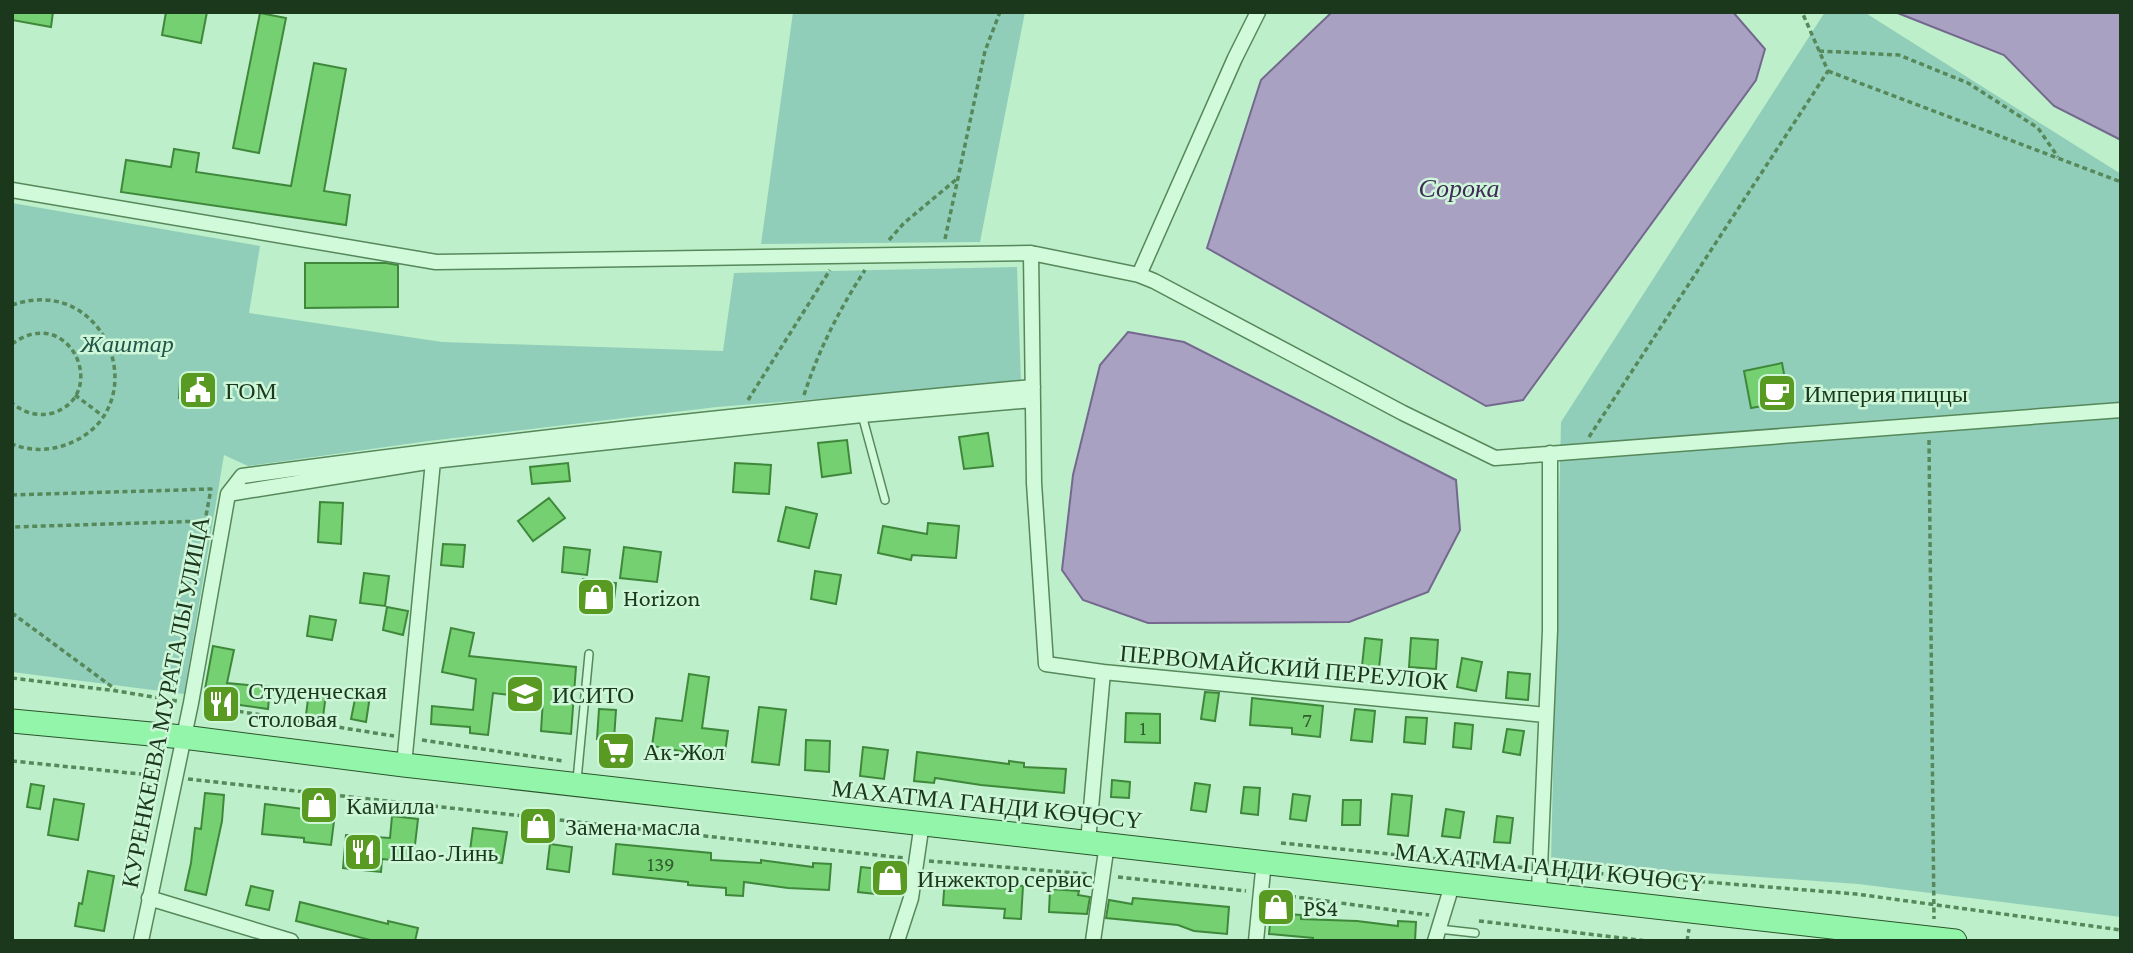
<svg xmlns="http://www.w3.org/2000/svg" width="2133" height="953" font-family="'Crimson Pro',serif">
<style>
.green{fill:#91ceb9}
.water{fill:#a9a1c1;stroke:#74688e;stroke-width:2}
.building{fill:#74d071;stroke:#3f883b;stroke-width:2}
.lines{fill:none;stroke-linecap:round;stroke-linejoin:round}
.lane-casing{stroke:#56885a;stroke-width:10}
.street-casing{stroke:#56885a;stroke-width:17}
.primary-casing{stroke:#2b552b;stroke-width:25}
.path{stroke:#56885a;stroke-width:3.5;stroke-dasharray:5 3.5;stroke-linecap:butt}
.lane{stroke:#d1fadb;stroke-width:7}
.street{stroke:#d1fadb;stroke-width:14}
.primary{stroke:#92f5aa;stroke-width:23}
.labels{text-anchor:middle;dominant-baseline:central;stroke-width:5;stroke-linejoin:round;paint-order:stroke}
.number-label{font-size:21px;fill:#315d31}
.park-label{font-size:24px;font-style:italic;fill:#21544a;stroke:#cdf7d8}
.poi-label{font-size:24px;fill:#1b371c;stroke:#cdf7d8;text-anchor:start}
.street-label{font-size:24px;fill:#1b371c;stroke:#cdf7d8}
.water-label{font-size:26px;font-style:italic;fill:#402a57;stroke:#cdf7d8}
</style>
<rect width="100%" height="100%" fill="#bdefca"/>
<path class="green" d="M 793,12 L 1025,12 L 980,242 L 761,244 Z
M 1825,12 L 1864,12 L 2121,174 L 2121,917 L 1858,884 L 1551,862 L 1561,422 Z
M 12,203 L 260,246 L 249,313 L 442,342 L 723,351 L 734,273 L 1017,267 L 1021,383 L 717,407 L 429,441 L 248,466 L 224,455 L 184,694 L 12,672 Z"/>
<path class="water" d="M 1332,12 L 1733,12 L 1765,49 L 1756,80 L 1523,400 L 1486,406 L 1207,248 L 1261,80 Z
M 1895,12 L 2121,12 L 2121,140 L 2054,106 L 2004,55 Z
M 1128,332 L 1184,342 L 1456,480 L 1460,530 L 1428,592 L 1349,622 L 1148,623 L 1083,600 L 1062,570 L 1073,475 L 1100,365 Z"/>
<path class="building" d="M 12,12 L 53,12 L 51,27 L 12,20 Z
M 166,12 L 207,12 L 201,43 L 162,35 Z
M 260,13 L 286,18 L 259,153 L 233,148 Z
M 314,63 L 346,69 L 324,191 L 350,195 L 346,225 L 121,192 L 126,160 L 171,167 L 174,149 L 199,153 L 196,172 L 291,186 Z
M 305,263 L 386,263 L 398,265 L 398,307 L 305,308 Z
M 1782,363 L 1789,401 L 1751,408 L 1744,371 Z
M 180,381 L 212,385 L 210,401 L 179,398 Z
M 988,433 L 993,466 L 964,469 L 959,437 Z
M 847,440 L 851,473 L 822,477 L 818,443 Z
M 568,463 L 570,481 L 532,484 L 530,467 Z
M 735,463 L 771,465 L 769,494 L 733,492 Z
M 549,498 L 565,518 L 533,541 L 518,521 Z
M 320,502 L 343,503 L 341,544 L 318,542 Z
M 786,507 L 817,514 L 809,548 L 778,541 Z
M 928,523 L 959,526 L 956,558 L 912,555 L 911,560 L 878,553 L 883,526 L 927,534 Z
M 443,544 L 465,545 L 463,567 L 441,565 Z
M 564,547 L 590,550 L 587,575 L 562,572 Z
M 624,547 L 661,552 L 657,582 L 620,578 Z
M 815,571 L 841,575 L 836,604 L 811,599 Z
M 364,573 L 389,576 L 385,606 L 360,603 Z
M 583,579 L 616,583 L 613,608 L 579,604 Z
M 387,607 L 408,611 L 403,635 L 383,630 Z
M 310,616 L 336,620 L 332,640 L 307,636 Z
M 451,628 L 474,633 L 469,656 L 576,667 L 571,734 L 541,731 L 543,699 L 493,693 L 488,735 L 470,733 L 470,727 L 431,724 L 432,706 L 473,710 L 476,679 L 442,672 Z
M 1365,638 L 1382,640 L 1379,668 L 1362,666 Z
M 1411,638 L 1438,640 L 1436,669 L 1409,667 Z
M 213,646 L 234,650 L 227,683 L 270,687 L 268,709 L 203,700 Z
M 1462,658 L 1482,662 L 1476,691 L 1457,687 Z
M 1508,672 L 1530,674 L 1528,700 L 1506,698 Z
M 689,674 L 709,677 L 702,728 L 728,731 L 724,759 L 652,746 L 656,718 L 682,721 Z
M 309,691 L 326,694 L 323,717 L 306,715 Z
M 1205,692 L 1219,693 L 1215,721 L 1201,719 Z
M 356,694 L 370,696 L 366,722 L 351,719 Z
M 1252,698 L 1323,706 L 1320,737 L 1292,734 L 1292,728 L 1250,725 Z
M 759,707 L 786,710 L 779,765 L 752,762 Z
M 599,709 L 616,710 L 614,739 L 597,739 Z
M 1355,709 L 1375,711 L 1372,742 L 1351,740 Z
M 1126,713 L 1160,714 L 1160,743 L 1125,742 Z
M 1406,717 L 1427,718 L 1425,744 L 1404,742 Z
M 1455,723 L 1473,725 L 1471,749 L 1453,747 Z
M 1507,729 L 1524,731 L 1520,755 L 1503,752 Z
M 806,740 L 830,741 L 829,772 L 805,770 Z
M 863,747 L 888,750 L 884,779 L 860,776 Z
M 917,752 L 1009,764 L 1009,761 L 1024,763 L 1024,767 L 1066,769 L 1064,793 L 981,785 L 935,778 L 934,783 L 914,781 Z
M 1112,780 L 1130,782 L 1129,798 L 1111,797 Z
M 1195,783 L 1210,785 L 1206,812 L 1191,810 Z
M 31,784 L 44,786 L 40,809 L 27,807 Z
M 1244,787 L 1260,788 L 1258,815 L 1241,813 Z
M 205,793 L 224,795 L 222,821 L 206,895 L 185,890 L 191,863 L 195,828 L 201,829 Z
M 1293,794 L 1310,796 L 1306,821 L 1290,819 Z
M 1392,794 L 1412,796 L 1408,836 L 1388,834 Z
M 54,799 L 84,804 L 78,840 L 48,835 Z
M 1343,800 L 1361,800 L 1360,825 L 1342,825 Z
M 265,804 L 335,813 L 331,845 L 304,842 L 304,838 L 262,834 Z
M 1446,809 L 1464,812 L 1460,838 L 1442,836 Z
M 392,816 L 418,819 L 413,862 L 382,859 L 381,872 L 343,868 L 346,835 L 390,838 Z
M 1497,816 L 1513,818 L 1510,843 L 1494,842 Z
M 473,828 L 507,832 L 502,863 L 469,858 Z
M 550,844 L 572,847 L 569,872 L 547,869 Z
M 616,844 L 711,853 L 711,860 L 761,863 L 761,860 L 813,867 L 813,863 L 831,864 L 829,890 L 788,888 L 744,882 L 743,896 L 726,895 L 726,888 L 688,885 L 688,882 L 613,874 Z
M 861,867 L 878,869 L 875,894 L 858,892 Z
M 88,871 L 114,876 L 104,931 L 75,926 L 79,903 L 82,904 Z
M 945,877 L 990,879 L 989,884 L 1023,886 L 1021,919 L 1004,918 L 1005,909 L 943,905 Z
M 251,886 L 273,891 L 269,910 L 246,905 Z
M 1050,889 L 1079,891 L 1078,895 L 1090,897 L 1087,914 L 1049,912 Z
M 1133,898 L 1229,907 L 1227,934 L 1194,931 L 1178,925 L 1106,918 L 1109,900 L 1132,904 Z
M 300,902 L 388,924 L 388,921 L 418,928 L 415,941 L 374,941 L 296,921 Z
M 1271,913 L 1301,915 L 1301,919 L 1357,921 L 1398,926 L 1398,921 L 1416,922 L 1415,941 L 1313,941 L 1313,938 L 1269,934 Z"/>
<g class="lines">
<defs>
<path id="lane" d="M 862,415 L 885,500
M 577,780 L 589,654
M 1439,929 L 1475,933"/>
<path id="street" d="M 12,190 L 436,262 L 1031,253 L 1139,275 L 1154,281 L 1403,413 L 1495,458 L 2121,410
M 1031,253 L 1034,483 L 1046,664 L 1103,672
M 1139,275 L 1235,58 L 1258,12
M 228,494 L 433,461 L 862,415 L 1033,400
M 404,765 L 433,461
M 1088,842 L 1103,672 L 1546,715
M 1539,892 L 1550,630 L 1550,453
M 149,898 L 291,941
M 141,941 L 191,703 L 228,494 L 242,476 C 505,440 769,411 1033,387
M 897,941 L 911,898 L 922,823
M 1093,941 L 1107,844
M 1256,941 L 1264,861
M 1435,941 L 1453,882"/>
<path id="primary" d="M 12,721 L 183,737 L 404,765 L 1955,941"/>
</defs>
<use href="#lane" class="lane-casing"/>
<use href="#street" class="street-casing"/>
<use href="#primary" class="primary-casing"/>
<path class="path" d="M 1819,51 L 1899,55 L 1968,83 L 2038,128 L 2058,157
M 1828,71 L 2121,182
M 945,239 L 985,51 L 1000,12
M 889,240 L 904,223 L 958,178
M 12,305 C 110,271 158,413 65,445 C 48,451 29,451 12,444
M 12,344 C 69,302 111,394 53,413 C 38,417 24,413 12,403
M 75,395 L 103,416
M 804,395 C 819,349 839,310 865,270
M 748,400 L 830,270
M 1589,437 L 1828,71 L 1802,12
M 1929,440 L 1934,919
M 12,495 L 211,489 L 205,521 L 12,527
M 12,613 L 115,689
M 12,678 L 117,691 L 177,701
M 205,706 L 394,736
M 422,740 L 563,761
M 12,761 L 160,776
M 188,779 L 904,858
M 1281,843 L 1527,868
M 929,861 L 1089,874
M 1556,870 L 1856,894 L 2121,930
M 1118,877 L 1246,891
M 1274,894 L 1429,915
M 1479,921 L 1647,941
M 1687,941 L 1689,929"/>
<use href="#lane" class="lane"/>
<use href="#street" class="street"/>
<use href="#primary" class="primary"/>
</g>
<defs>
<symbol id="civic-square" viewBox="-11 -11 22 22"><rect x="-9" y="-9" width="18" height="18" rx="4" fill="#599a23" stroke="#cdf7d8"/><path d="M-.6-6.5H3V-4.5H.6V-3L4-1V1h2V6H-6V1h2V-1L-.6-3ZM-1.2 2.5V6h2.4V2.5Z" fill="#fff"/></symbol>
<symbol id="cafe-square" viewBox="-11 -11 22 22"><rect x="-9" y="-9" width="18" height="18" rx="4" fill="#599a23" stroke="#cdf7d8"/><path d="M-5.5-4.5H6V0H3Q3 3.5 0 3.5H-2.5Q-5.5 3.5-5.5 0ZM3-3.2v2h1.7v-2ZM-6 4.5H4V6H-6Z" fill="#fff"/></symbol>
<symbol id="shop-square" viewBox="-11 -11 22 22"><rect x="-9" y="-9" width="18" height="18" rx="4" fill="#599a23" stroke="#cdf7d8"/><path d="M-5-2.5h2.3a2.7 3.5 0 0 1 5.4 0H5L5.5 6h-11ZM-1.5-2.5h3a1.5 2.3 0 0 0-3 0Z" fill="#fff"/></symbol>
<symbol id="university-square" viewBox="-11 -11 22 22"><rect x="-9" y="-9" width="18" height="18" rx="4" fill="#599a23" stroke="#cdf7d8"/><path d="M0-5L7-2L0 1L-7-2ZM-4 1L0 2.5L4 1V4Q0 6-4 4Z" fill="#fff"/></symbol>
<symbol id="restaurant-square" viewBox="-11 -11 22 22"><rect x="-9" y="-9" width="18" height="18" rx="4" fill="#599a23" stroke="#cdf7d8"/><path d="M-5-6h1v4h1v-4h1v4h1v-4h1v5L-1.5 .5V6h-2V.5L-5-1ZM5-6V6H3V1.5H1.5Q1.5-4 5-6Z" fill="#fff"/></symbol>
<symbol id="supermarket-square" viewBox="-11 -11 22 22"><rect x="-9" y="-9" width="18" height="18" rx="4" fill="#599a23" stroke="#cdf7d8"/><path d="M-6-5.5h2.5l.6 2H6L4.5 2H-2.5L-4.4-4H-6ZM-1.5 3.2a1.3 1.3 0 1 0 .1 0ZM3 3.2a1.3 1.3 0 1 0 .1 0Z" fill="#fff"/></symbol>
</defs>
<g fill-rule="evenodd">
<use href="#civic-square" x="176" y="368" width="44" height="44"/>
<use href="#cafe-square" x="1755" y="371" width="44" height="44"/>
<use href="#shop-square" x="574" y="575" width="44" height="44"/>
<use href="#university-square" x="503" y="672" width="44" height="44"/>
<use href="#restaurant-square" x="199" y="682" width="44" height="44"/>
<use href="#supermarket-square" x="594" y="729" width="44" height="44"/>
<use href="#shop-square" x="297" y="783" width="44" height="44"/>
<use href="#shop-square" x="516" y="804" width="44" height="44"/>
<use href="#restaurant-square" x="341" y="830" width="44" height="44"/>
<use href="#shop-square" x="868" y="856" width="44" height="44"/>
<use href="#shop-square" x="1254" y="885" width="44" height="44"/>
</g>
<g class="labels">
<g class="number-label">
<text x="1307" y="720">7</text>
<text x="1143" y="728">1</text>
<text x="661" y="864">139</text>
</g>
<g class="park-label">
<text x="127" y="343">Жаштар</text>
</g>
<g class="poi-label">
<text x="225" y="390">ГОМ</text>
<text x="1804" y="393">Империя пиццы</text>
<text x="623" y="597">Horizon</text>
<text x="248" y="690">Студенческая<tspan x="248" dy="28">столовая</tspan></text>
<text x="552" y="694">ИСИТО</text>
<text x="643" y="751">Ак-Жол</text>
<text x="346" y="805">Камилла</text>
<text x="565" y="826">Замена масла</text>
<text x="390" y="852">Шао-Линь</text>
<text x="917" y="878">Инжектор сервис</text>
<text x="1303" y="907">PS4</text>
</g>
<g class="street-label">
<text transform="translate(1284 667) rotate(5)">ПЕРВОМАЙСКИЙ ПЕРЕУЛОК</text>
<text transform="translate(165 702) rotate(-79)">КУРЕНКЕЕВА МУРАТАЛЫ УЛИЦА</text>
<text transform="translate(987 804) rotate(6)">МАХАТМА ГАНДИ КӨЧӨСҮ</text>
<text transform="translate(1550 867) rotate(6)">МАХАТМА ГАНДИ КӨЧӨСҮ</text>
</g>
<g class="water-label">
<text x="1459" y="188">Сорока</text>
</g>
</g>
<rect width="2133" height="953" fill="none" stroke="#1b371c" stroke-width="28"/>
</svg>
